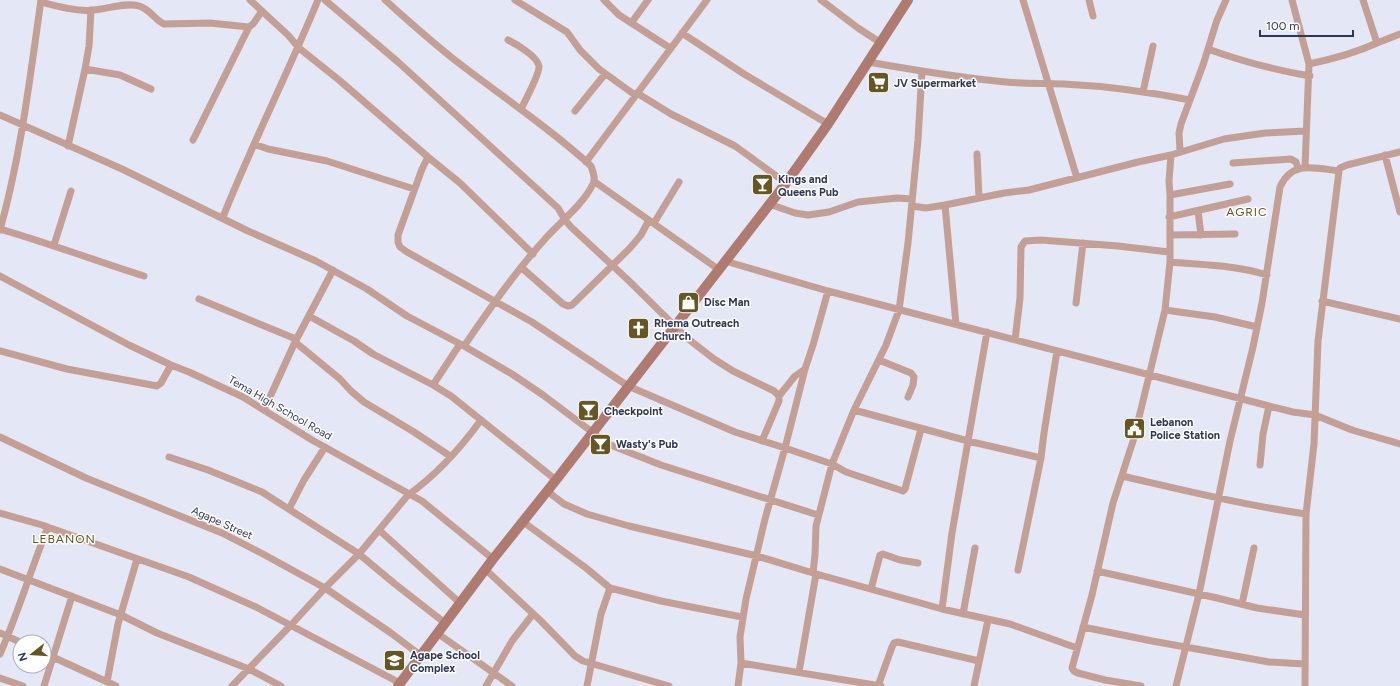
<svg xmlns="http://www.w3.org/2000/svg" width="1400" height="686" font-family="Figtree,sans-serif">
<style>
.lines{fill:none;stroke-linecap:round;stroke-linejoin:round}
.minor{stroke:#c49f96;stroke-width:7}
.secondary{stroke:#af7a6f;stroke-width:10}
.labels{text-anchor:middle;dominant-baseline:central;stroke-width:3;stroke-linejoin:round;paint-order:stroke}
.poi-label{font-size:11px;font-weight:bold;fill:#2f3653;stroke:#fff;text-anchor:start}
.street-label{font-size:11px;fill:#2f3653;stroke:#fff}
.neighbourhood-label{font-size:12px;letter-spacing:1px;fill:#665519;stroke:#fff}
</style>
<rect width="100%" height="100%" fill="#e3e7f6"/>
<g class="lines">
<path class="minor" d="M 250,0 L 288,35 L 299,48 L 339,80 L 428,157 L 460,183 L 533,254
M 325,0 L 398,62 L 558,208 L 565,220 L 571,227 L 627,279 L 687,338 L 714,359 L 733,371 L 774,391 L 779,396 L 779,401 L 762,441
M 385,0 C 411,23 436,46 464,67 C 507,100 552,130 591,166 C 593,172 596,179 593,184 C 582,206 561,221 545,239 C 515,272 489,310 464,346
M 515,0 L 567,32 L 580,50 L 599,69 L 635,95
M 604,0 L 619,15 L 670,48
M 821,0 L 858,28 L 881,43
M 1023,0 L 1077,178
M 1089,0 L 1093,16
M 1292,0 L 1309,64 L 1305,167
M 1363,0 L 1377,43 L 1400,34
M 41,2 C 55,6 78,12 93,10 C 107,9 126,2 139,6 C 150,9 155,20 164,24 L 210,23 L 249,27
M 632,22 L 648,0
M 682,33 L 744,74 L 828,124
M 508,40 C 516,44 537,56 539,66 C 540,73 525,101 521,109
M 1208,49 C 1241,61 1275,70 1310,76
M 868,62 C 914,70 960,78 1006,82 C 1026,84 1044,83 1064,84 C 1106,86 1149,92 1190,100
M 1309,64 C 1333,59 1355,53 1377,43
M 85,69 L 120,75 L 151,89
M 1143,92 L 1153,46
M 637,93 L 671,114 L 735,146 L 786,183
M 575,111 L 605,74
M 0,115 L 122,169 L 248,231 L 316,261 L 367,289 L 407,316 L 464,346 L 512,374 L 543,395 L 608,444 L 661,465 L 818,515
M 193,140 L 249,27 L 253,24 L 262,11
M 254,144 L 268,149 L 327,161 L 414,189
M 68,146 L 85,69 L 89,46 L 91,10
M 1180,151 L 1179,133 L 1181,124 L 1203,65 L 1217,20 L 1226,0
M 977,154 L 979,198
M 1385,155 L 1400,212
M 428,157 L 422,169 L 398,235 L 398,242 L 400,247 L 407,252 L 532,322 L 628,386 L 735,432 L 785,448 L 832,464 L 854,410 L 886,345 L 899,310 L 908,243 L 918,140 L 922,71
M 586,162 L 707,0
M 1233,163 L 1291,159 L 1296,162 L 1298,168
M 595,182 L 718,269
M 1170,195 L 1230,184
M 769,204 L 795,213 L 808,215 L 829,212 L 858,202 L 897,198 L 912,199
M 945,205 L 956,324
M 912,206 L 926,208 L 945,205 L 1004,193 L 1029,190 L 1138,162 L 1171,155 L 1224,139 L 1265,133 L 1306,131
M 1198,211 L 1201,235
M 223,217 C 252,144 288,73 318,0
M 1169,217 L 1248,199
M 654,223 L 679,182
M 0,229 C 49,243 96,261 144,276
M 0,230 C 21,155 30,77 41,0
M 1170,235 L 1235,234
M 54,245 L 71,191
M 725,261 L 828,291 L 1150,375 L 1269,406 L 1293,412 L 1315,415 L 1352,430 L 1400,444
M 1170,262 C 1202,265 1236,265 1267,275
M 522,268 L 563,304 L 568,306 L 572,305 L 630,248 L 641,235 L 649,220
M 0,276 L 129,345 L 171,365 L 189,372 L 243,397 L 312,440 L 422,501 L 493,559
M 199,299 L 296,339
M 1322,301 L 1400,319
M 1076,303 L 1083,243
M 1165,310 L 1215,317 L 1257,327
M 309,316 L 354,341 L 373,354 L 433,385 L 451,396 L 556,480
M 1015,340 L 1020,298 L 1021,247 L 1025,241 L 1041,240 L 1118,246 L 1169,252
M 295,342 L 340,379 L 351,391 L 364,402 L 414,432 L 450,456
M 0,351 L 67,369 L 157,386 L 161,383 L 171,365
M 879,360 L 911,373 L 914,377 L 913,385 L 908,397
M 433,385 L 460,344
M 779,396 L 795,376 L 805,369
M 264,410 L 295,342 L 333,270
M 854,410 L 968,441 L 1041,458
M 0,437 L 86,478 L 222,533 L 263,554 L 325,588 L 391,633 L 420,655
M 169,457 L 208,470 L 262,492 L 359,554 L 395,584 L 445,623
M 1260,465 L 1263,434 L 1269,406
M 1122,476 C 1183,490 1244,505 1306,514
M 547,491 L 564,504 L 587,514 L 629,526 L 757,556 L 813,573 L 942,609 L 1010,624 L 1077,648
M 289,509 L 304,480 L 325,447
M 0,513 L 42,525 L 189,577 L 256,607 L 400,683
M 522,521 L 586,568 L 610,588 L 661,601 L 742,617
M 379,530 L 460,603
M 0,569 L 121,615 L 157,633 L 249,669 L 281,686
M 485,569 L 541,621 L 575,656 L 583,661 L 669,686
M 1018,570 L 1041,458 L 1044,433 L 1057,351
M 1097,571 L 1217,598 L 1257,608 L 1305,615
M 813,573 L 815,555 L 816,526 L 832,464 L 846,472 L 903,491 L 905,489 L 921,429
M 871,589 L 880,555 L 883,554 L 900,560 L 918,563
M 1242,604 L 1254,548
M 942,609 L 952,533 L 987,332
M 963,614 L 975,548
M 1083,627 L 1152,641 L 1269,662 L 1305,664
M 0,633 L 20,642
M 437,633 L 512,686
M 44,653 L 116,686
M 0,654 C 18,613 31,569 48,527
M 741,663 L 881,686
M 799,672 L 816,574
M 0,678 L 23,686
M 107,682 L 118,624 L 137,559
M 44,686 L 72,596
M 232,686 L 291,625 L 325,588 L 359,554 L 408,495 C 435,476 462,446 481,420
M 486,686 L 512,641 L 533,614
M 587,686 L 601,614 L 610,588
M 738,686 L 741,663 L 740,637 L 746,599 L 765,519 L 785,448 L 805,369 L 813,345 L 828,291
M 878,686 L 892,647 L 894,643 L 898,642 L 979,661
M 974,686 L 988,620
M 1141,686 L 1105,680 L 1078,673 L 1074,671 L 1072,668 L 1092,595 L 1113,503 L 1134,438 L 1165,310 L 1170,262 L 1170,195 L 1169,181 L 1171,155
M 1176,686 L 1199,594 L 1230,441 L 1253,347 L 1262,303 L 1280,187 C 1292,160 1315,168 1339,171
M 1305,686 L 1306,514 L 1314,444 L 1318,341 L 1339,171 L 1340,168 L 1347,165 L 1400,152"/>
<path class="secondary" d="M 398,686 L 493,559 L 556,480 L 786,183 L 828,124 L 908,0"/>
</g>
<defs>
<symbol id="supermarket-square" viewBox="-11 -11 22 22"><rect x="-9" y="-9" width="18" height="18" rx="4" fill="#655623" stroke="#fff"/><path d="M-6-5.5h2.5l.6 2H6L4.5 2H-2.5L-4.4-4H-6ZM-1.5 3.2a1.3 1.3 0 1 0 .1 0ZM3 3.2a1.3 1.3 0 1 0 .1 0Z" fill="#fff"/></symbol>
<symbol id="bar-square" viewBox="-11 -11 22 22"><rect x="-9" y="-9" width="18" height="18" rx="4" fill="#655623" stroke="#fff"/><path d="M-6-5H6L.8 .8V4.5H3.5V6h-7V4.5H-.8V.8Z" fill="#fff"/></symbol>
<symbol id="shop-square" viewBox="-11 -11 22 22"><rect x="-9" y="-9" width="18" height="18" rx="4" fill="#655623" stroke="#fff"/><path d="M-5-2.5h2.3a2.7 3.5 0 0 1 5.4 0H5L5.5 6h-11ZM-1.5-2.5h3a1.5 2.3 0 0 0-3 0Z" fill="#fff"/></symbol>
<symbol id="church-square" viewBox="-11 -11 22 22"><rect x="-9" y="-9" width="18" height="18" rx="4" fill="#655623" stroke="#fff"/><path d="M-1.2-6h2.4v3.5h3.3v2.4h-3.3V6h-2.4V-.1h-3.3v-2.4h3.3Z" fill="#fff"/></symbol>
<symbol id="civic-square" viewBox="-11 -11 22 22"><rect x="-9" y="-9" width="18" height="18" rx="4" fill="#655623" stroke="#fff"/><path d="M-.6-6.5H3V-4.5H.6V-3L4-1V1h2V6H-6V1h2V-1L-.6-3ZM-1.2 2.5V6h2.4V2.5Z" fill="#fff"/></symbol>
<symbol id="school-square" viewBox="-11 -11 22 22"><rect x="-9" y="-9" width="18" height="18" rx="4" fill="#655623" stroke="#fff"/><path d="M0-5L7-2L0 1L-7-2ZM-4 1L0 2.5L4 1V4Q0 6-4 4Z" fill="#fff"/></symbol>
</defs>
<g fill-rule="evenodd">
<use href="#supermarket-square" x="866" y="70" width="25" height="25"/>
<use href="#bar-square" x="750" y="172" width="25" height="25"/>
<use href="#shop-square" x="676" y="290" width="25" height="25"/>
<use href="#church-square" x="626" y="316" width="25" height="25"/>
<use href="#bar-square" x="576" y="398" width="25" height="25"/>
<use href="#civic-square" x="1122" y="416" width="25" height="25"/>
<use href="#bar-square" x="588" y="432" width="25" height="25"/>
<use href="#school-square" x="382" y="648" width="25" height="25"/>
</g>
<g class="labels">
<g class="poi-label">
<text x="894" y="83">JV Supermarket</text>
<text x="778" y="179">Kings and<tspan x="778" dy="13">Queens Pub</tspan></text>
<text x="704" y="302">Disc Man</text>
<text x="654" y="323">Rhema Outreach<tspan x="654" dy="13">Church</tspan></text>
<text x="604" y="411">Checkpoint</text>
<text x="1150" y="422">Lebanon<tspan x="1150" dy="13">Police Station</tspan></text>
<text x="616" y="444">Wasty's Pub</text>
<text x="410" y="655">Agape School<tspan x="410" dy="13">Complex</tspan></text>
</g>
<g class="street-label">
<text transform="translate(280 408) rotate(30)">Tema High School Road</text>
<text transform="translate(222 523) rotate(24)">Agape Street</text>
</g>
<g class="neighbourhood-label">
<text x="1247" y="212">AGRIC</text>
<text x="64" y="539">LEBANON</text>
</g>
</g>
<g transform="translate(32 654) rotate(253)"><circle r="19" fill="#ffffff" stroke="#acafba"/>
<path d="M0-3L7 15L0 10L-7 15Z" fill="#655623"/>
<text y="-6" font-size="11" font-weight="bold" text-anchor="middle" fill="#2f3653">N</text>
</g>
<path d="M1260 30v6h93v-6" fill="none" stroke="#2f3653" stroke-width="2"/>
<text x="1266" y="30" font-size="12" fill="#2f3653" stroke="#ffffff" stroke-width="3" paint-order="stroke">100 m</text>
</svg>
